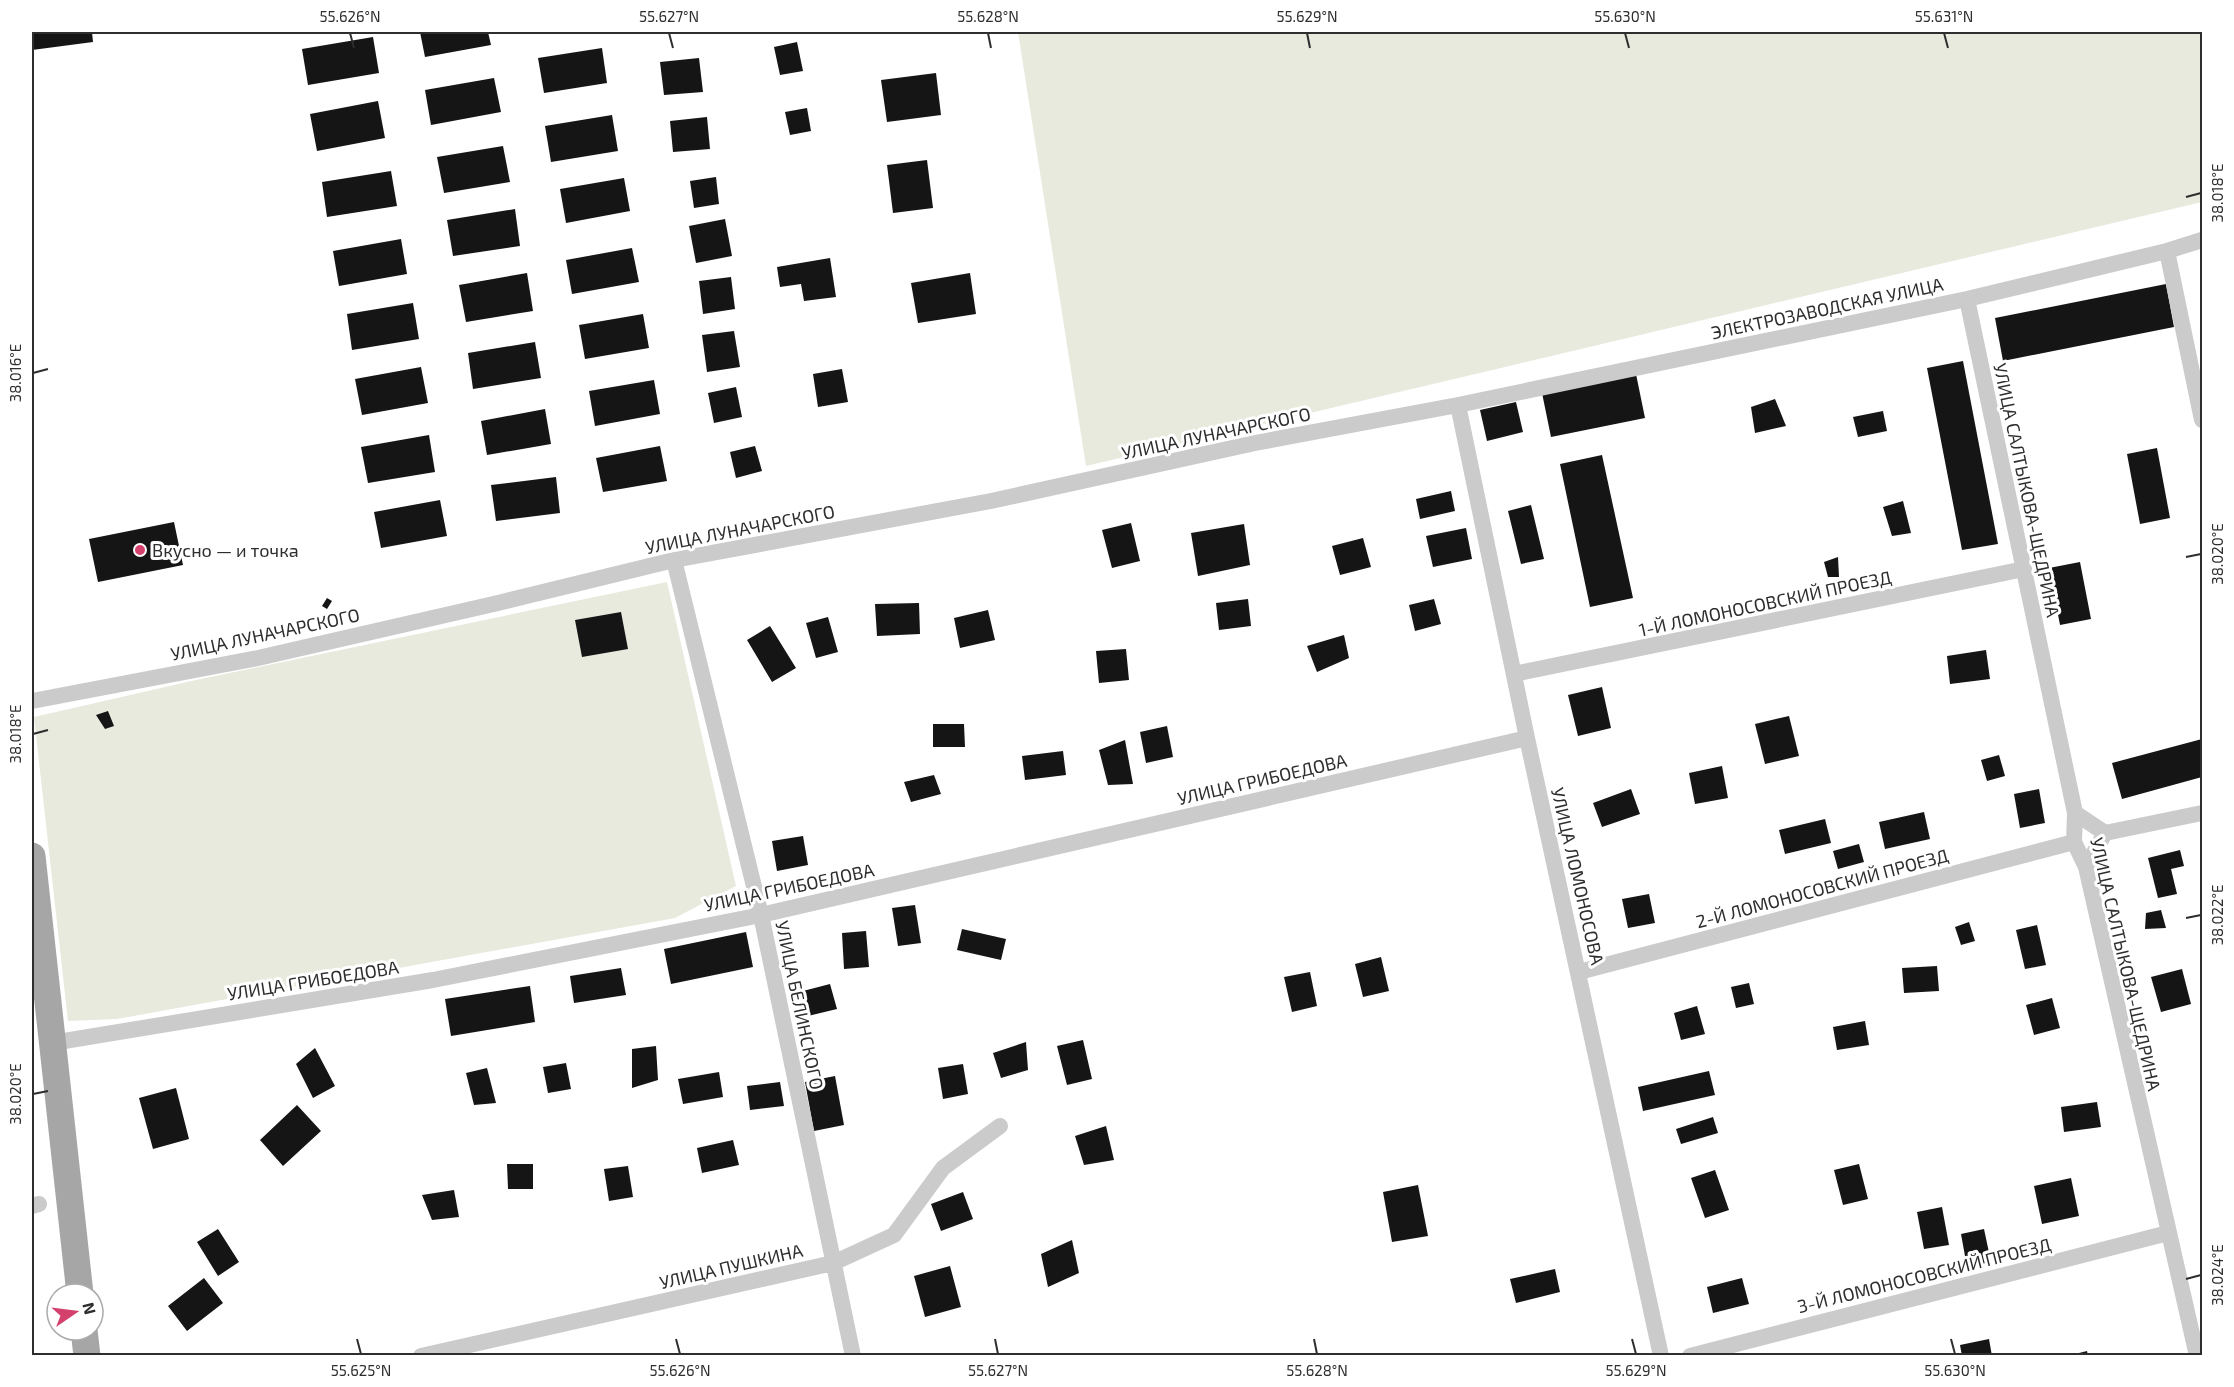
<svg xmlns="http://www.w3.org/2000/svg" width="2234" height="1387" font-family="'Exo 2',sans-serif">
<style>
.green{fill:#e7eadd}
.building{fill:#151515}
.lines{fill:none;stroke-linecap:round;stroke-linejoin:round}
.minor{stroke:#cbcbcb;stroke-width:16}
.primary{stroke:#a6a6a6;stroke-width:27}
.ticks{fill:none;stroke:#2e2e2e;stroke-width:2}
.poi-dot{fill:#d4416d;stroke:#fff;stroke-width:2}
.labels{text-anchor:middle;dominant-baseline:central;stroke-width:6;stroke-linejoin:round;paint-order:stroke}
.street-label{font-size:18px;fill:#2e2e2e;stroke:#fff}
.poi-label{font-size:18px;fill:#2e2e2e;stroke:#fff;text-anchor:start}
.neatline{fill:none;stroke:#2e2e2e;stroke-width:2}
.ticks-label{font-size:15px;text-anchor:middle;fill:#2e2e2e}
</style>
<rect width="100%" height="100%" fill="#fff"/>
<path class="green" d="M 1018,32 L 2202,32 L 2202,202 L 1086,466 Z
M 667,582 L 736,886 L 675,918 L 117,1019 L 68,1021 L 34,717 L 196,680 Z"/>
<path class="building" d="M 32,32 L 92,32 L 93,42 L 32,50 Z
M 420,32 L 488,32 L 491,45 L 425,57 Z
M 373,37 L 379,73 L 308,85 L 302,49 Z
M 797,42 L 803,71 L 780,75 L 774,47 Z
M 602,48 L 607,83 L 544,93 L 538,58 Z
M 699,58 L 703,92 L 664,95 L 660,62 Z
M 936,73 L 941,115 L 887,122 L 881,80 Z
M 494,78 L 501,112 L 431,125 L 425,90 Z
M 378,101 L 385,138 L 317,151 L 310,114 Z
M 807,108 L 811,131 L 790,135 L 785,112 Z
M 612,115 L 618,151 L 551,162 L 545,126 Z
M 707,117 L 710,149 L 673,152 L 670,121 Z
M 503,146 L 510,182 L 444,193 L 437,157 Z
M 927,160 L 933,208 L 893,213 L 887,165 Z
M 391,171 L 397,206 L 327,217 L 322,182 Z
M 716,177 L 719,204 L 694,208 L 690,181 Z
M 624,178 L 630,211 L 566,223 L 560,189 Z
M 515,209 L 520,246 L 453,256 L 447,220 Z
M 725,219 L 732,256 L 696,263 L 689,226 Z
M 401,239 L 407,274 L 339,286 L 333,251 Z
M 632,248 L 639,282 L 572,294 L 566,260 Z
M 830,258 L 836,297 L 804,301 L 801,284 L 780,287 L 777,267 Z
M 527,273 L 533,311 L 466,322 L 459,285 Z
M 970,273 L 976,314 L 918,323 L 911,283 Z
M 731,277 L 735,309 L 703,314 L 699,281 Z
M 2166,284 L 2174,327 L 2003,361 L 1995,318 Z
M 413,303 L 419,339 L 352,350 L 347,314 Z
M 643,314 L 649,348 L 585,359 L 579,325 Z
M 734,331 L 740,367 L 707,372 L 702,335 Z
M 535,342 L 541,378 L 473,389 L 468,353 Z
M 1963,361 L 1998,544 L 1962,550 L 1927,368 Z
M 421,367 L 428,403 L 362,415 L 355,379 Z
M 842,369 L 848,402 L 818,407 L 813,374 Z
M 1636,374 L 1645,418 L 1551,437 L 1542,393 Z
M 654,380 L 660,414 L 595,426 L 589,391 Z
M 736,387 L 742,417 L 714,423 L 708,393 Z
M 1775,399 L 1786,426 L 1755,433 L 1751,407 Z
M 1516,402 L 1523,432 L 1487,441 L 1480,410 Z
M 545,409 L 551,444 L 487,455 L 481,421 Z
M 1883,411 L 1887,431 L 1858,437 L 1853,417 Z
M 429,435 L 435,472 L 368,483 L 361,447 Z
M 660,446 L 667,481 L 603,492 L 596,458 Z
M 755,446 L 762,471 L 736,478 L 730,452 Z
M 2157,448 L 2170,518 L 2140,524 L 2127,454 Z
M 1602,455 L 1633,598 L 1590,607 L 1560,464 Z
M 556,477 L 560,513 L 496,521 L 491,485 Z
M 1451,491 L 1455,511 L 1420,519 L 1416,499 Z
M 440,500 L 447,536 L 381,548 L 374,512 Z
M 1903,501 L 1911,533 L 1892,536 L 1883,507 Z
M 1531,505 L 1544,559 L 1521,564 L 1508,511 Z
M 174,522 L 183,565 L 98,582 L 89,539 Z
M 1131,523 L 1140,561 L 1112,568 L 1102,530 Z
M 1244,524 L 1250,565 L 1198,576 L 1191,533 Z
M 1466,528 L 1472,559 L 1433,567 L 1426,536 Z
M 1363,538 L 1371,567 L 1340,575 L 1332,546 Z
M 1838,557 L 1839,577 L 1828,577 L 1824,562 Z
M 2080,562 L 2091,619 L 2060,625 L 2049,568 Z
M 327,598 L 332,601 L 327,609 L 322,606 Z
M 1248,599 L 1251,626 L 1219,630 L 1216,603 Z
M 1434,599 L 1441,624 L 1415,631 L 1409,605 Z
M 919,603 L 920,634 L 877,636 L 875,604 Z
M 988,610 L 995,640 L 960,648 L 954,618 Z
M 621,612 L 628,649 L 582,657 L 575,620 Z
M 828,617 L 838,652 L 816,658 L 806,623 Z
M 770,626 L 796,668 L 772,682 L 747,640 Z
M 1344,635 L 1349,658 L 1317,672 L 1307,646 Z
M 1126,649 L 1129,680 L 1099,683 L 1096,651 Z
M 1986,650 L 1990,679 L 1950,684 L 1947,656 Z
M 1602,687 L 1611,728 L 1578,736 L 1568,695 Z
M 108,711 L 114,726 L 105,729 L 96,715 Z
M 1789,716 L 1799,756 L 1765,764 L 1755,724 Z
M 933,724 L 964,724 L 965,747 L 933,747 Z
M 1167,726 L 1173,757 L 1146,763 L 1140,732 Z
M 2202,739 L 2202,777 L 2122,799 L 2112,763 Z
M 1125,740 L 1133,784 L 1108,785 L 1099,750 Z
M 1063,751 L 1066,775 L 1025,780 L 1022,756 Z
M 1999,755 L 2005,776 L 1987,781 L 1981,760 Z
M 1722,766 L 1728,798 L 1695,804 L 1689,773 Z
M 934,775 L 941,794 L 911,802 L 904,782 Z
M 1631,789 L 1640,814 L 1602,827 L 1593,803 Z
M 2039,789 L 2045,823 L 2020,828 L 2014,794 Z
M 1924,812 L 1930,839 L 1885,849 L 1879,822 Z
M 1825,819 L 1831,843 L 1785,854 L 1779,830 Z
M 803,836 L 808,865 L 777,871 L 772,841 Z
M 1859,844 L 1864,862 L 1838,869 L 1833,851 Z
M 2180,850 L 2184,866 L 2171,869 L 2177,894 L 2158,898 L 2148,858 Z
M 1649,894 L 1655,923 L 1628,928 L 1622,899 Z
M 915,905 L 921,943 L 898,946 L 892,908 Z
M 2161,910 L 2166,928 L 2145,929 L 2146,913 Z
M 1969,922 L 1975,941 L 1961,945 L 1955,927 Z
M 2037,925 L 2046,965 L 2025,969 L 2016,930 Z
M 962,929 L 1006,939 L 1001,960 L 957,950 Z
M 866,931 L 869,967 L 844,969 L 842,933 Z
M 746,932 L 753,967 L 671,984 L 664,949 Z
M 1381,957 L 1389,991 L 1363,997 L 1355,964 Z
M 1937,966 L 1939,991 L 1904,993 L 1902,968 Z
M 621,968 L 626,995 L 574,1003 L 570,976 Z
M 2182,969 L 2191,1004 L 2161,1012 L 2151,977 Z
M 1310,972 L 1317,1006 L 1292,1012 L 1284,977 Z
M 1749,983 L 1754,1004 L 1736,1008 L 1731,987 Z
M 830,984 L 837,1009 L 808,1016 L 803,991 Z
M 530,986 L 535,1022 L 451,1036 L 445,999 Z
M 2052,998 L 2060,1028 L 2034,1035 L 2026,1005 Z
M 1697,1006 L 1705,1034 L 1681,1040 L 1674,1013 Z
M 1865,1021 L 1869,1045 L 1837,1050 L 1833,1027 Z
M 1083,1040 L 1092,1079 L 1067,1085 L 1057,1046 Z
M 1026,1042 L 1028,1070 L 1001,1078 L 993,1053 Z
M 656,1046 L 658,1080 L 632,1088 L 632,1049 Z
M 315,1048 L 335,1086 L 313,1098 L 296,1064 Z
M 566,1063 L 571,1089 L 548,1093 L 543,1067 Z
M 963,1064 L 968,1094 L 943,1099 L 938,1068 Z
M 487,1068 L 496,1103 L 474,1105 L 466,1073 Z
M 1709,1071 L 1715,1095 L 1643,1111 L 1638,1087 Z
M 719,1072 L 723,1097 L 683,1104 L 678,1079 Z
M 835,1076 L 844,1125 L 814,1131 L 805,1082 Z
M 780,1082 L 784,1106 L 750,1110 L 747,1086 Z
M 176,1088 L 189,1139 L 153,1149 L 139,1098 Z
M 2097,1102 L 2101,1127 L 2064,1132 L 2061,1107 Z
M 297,1105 L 321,1131 L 283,1166 L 260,1140 Z
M 1713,1117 L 1718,1133 L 1681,1144 L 1676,1129 Z
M 1106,1126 L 1114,1160 L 1084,1165 L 1075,1136 Z
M 733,1140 L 739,1165 L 702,1173 L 697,1148 Z
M 507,1164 L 533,1164 L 533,1189 L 508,1189 Z
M 1859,1164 L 1868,1199 L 1843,1205 L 1834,1170 Z
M 628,1166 L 633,1197 L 609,1201 L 604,1169 Z
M 1715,1170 L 1729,1210 L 1705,1218 L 1691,1178 Z
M 2071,1178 L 2079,1216 L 2042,1224 L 2034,1186 Z
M 1418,1185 L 1428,1236 L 1392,1242 L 1383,1192 Z
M 454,1190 L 459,1217 L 432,1220 L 422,1195 Z
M 963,1192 L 973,1219 L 941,1231 L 931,1204 Z
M 1942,1207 L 1949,1245 L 1924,1249 L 1917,1212 Z
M 218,1229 L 239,1262 L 218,1276 L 197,1242 Z
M 1984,1229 L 1991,1262 L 1967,1267 L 1961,1234 Z
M 1072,1240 L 1079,1273 L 1048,1287 L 1041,1254 Z
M 950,1266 L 961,1307 L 925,1317 L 914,1276 Z
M 1555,1269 L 1560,1292 L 1516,1303 L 1510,1279 Z
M 204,1278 L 223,1303 L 187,1331 L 168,1306 Z
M 1742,1278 L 1749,1304 L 1713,1313 L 1707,1287 Z
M 1989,1339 L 1992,1356 L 1962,1356 L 1960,1345 Z
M 2087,1351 L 2088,1356 L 2071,1356 L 2071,1355 Z"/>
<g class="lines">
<path class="minor" d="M 2167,251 L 2202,420
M 1967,299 L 2075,813 L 2074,842 L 2086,867 L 2197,1356
M 1458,405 L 1527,738 L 1661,1356
M 674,560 L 761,915 L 853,1356
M 1514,674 L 2024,569
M 32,701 L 258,658 L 498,603 L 674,560 L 991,501 L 1255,443 L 1458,405 L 1967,299 L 2167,251 L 2202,240
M 2075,813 L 2105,833 L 2202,813
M 2086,867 L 2105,833
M 1579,972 L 2074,842
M 52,1043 L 433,980 L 761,915 L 1527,738
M 32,1206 L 39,1204
M 421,1356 L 833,1263 L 894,1235 L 943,1168 L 1000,1126
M 1690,1356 L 2168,1233"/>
<path class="primary" d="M 32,856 L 80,1294
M 84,1330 L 87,1356"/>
</g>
<path class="ticks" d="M 350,33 L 354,48M 669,33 L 673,48M 988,33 L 991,48M 1307,33 L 1310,48M 1625,33 L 1629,48M 1944,33 L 1948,48M 2186,197 L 2201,193M 33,373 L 48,369M 2186,557 L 2201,554M 33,734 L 48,730M 2186,918 L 2201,915M 33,1094 L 48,1091M 2186,1279 L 2201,1275M 357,1339 L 361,1354M 676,1339 L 680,1354M 995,1339 L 998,1354M 1314,1339 L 1317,1354M 1632,1339 L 1636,1354M 1951,1339 L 1955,1354"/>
<circle class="poi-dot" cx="140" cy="550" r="6"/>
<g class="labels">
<g class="street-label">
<text transform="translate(1827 308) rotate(-12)">ЭЛЕКТРОЗАВОДСКАЯ УЛИЦА</text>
<text transform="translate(1216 433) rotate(-12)">УЛИЦА ЛУНАЧАРСКОГО</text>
<text transform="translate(2027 490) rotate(78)">УЛИЦА САЛТЫКОВА-ЩЕДРИНА</text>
<text transform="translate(740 529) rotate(-11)">УЛИЦА ЛУНАЧАРСКОГО</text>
<text transform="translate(1765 603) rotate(-12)">1-Й ЛОМОНОСОВСКИЙ ПРОЕЗД</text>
<text transform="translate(265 634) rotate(-12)">УЛИЦА ЛУНАЧАРСКОГО</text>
<text transform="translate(1262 779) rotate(-13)">УЛИЦА ГРИБОЕДОВА</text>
<text transform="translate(1578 876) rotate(77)">УЛИЦА ЛОМОНОСОВА</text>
<text transform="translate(789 887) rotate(-12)">УЛИЦА ГРИБОЕДОВА</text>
<text transform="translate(1822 888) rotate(-15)">2-Й ЛОМОНОСОВСКИЙ ПРОЕЗД</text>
<text transform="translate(2126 964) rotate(77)">УЛИЦА САЛТЫКОВА-ЩЕДРИНА</text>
<text transform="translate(313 980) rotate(-9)">УЛИЦА ГРИБОЕДОВА</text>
<text transform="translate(800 1005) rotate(78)">УЛИЦА БЕЛИНСКОГО</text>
<text transform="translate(731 1266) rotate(-13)">УЛИЦА ПУШКИНА</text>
<text transform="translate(1924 1275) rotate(-14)">3-Й ЛОМОНОСОВСКИЙ ПРОЕЗД</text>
</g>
<g class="poi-label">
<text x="152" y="550">Вкусно — и точка</text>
</g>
</g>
<rect width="2234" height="1387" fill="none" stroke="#ffffff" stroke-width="66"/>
<g transform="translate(75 1312) rotate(76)"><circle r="28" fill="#ffffff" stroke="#ababab" stroke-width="1.5"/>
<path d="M0-4.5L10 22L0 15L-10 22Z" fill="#d4416d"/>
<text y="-9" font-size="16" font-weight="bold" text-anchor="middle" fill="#2e2e2e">N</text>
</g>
<rect x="33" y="33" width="2168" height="1321" class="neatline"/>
<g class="ticks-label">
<text x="350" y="22">55.626°N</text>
<text x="669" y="22">55.627°N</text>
<text x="988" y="22">55.628°N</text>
<text x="1307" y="22">55.629°N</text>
<text x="1625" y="22">55.630°N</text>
<text x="1944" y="22">55.631°N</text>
<text transform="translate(2218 193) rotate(-90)" y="5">38.018°E</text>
<text transform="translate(16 373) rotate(-90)" y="5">38.016°E</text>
<text transform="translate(2218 554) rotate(-90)" y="5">38.020°E</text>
<text transform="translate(16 734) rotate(-90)" y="5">38.018°E</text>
<text transform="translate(2218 915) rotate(-90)" y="5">38.022°E</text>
<text transform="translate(16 1094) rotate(-90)" y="5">38.020°E</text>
<text transform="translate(2218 1275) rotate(-90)" y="5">38.024°E</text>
<text x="361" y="1376">55.625°N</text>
<text x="680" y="1376">55.626°N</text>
<text x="998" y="1376">55.627°N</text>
<text x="1317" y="1376">55.628°N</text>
<text x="1636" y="1376">55.629°N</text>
<text x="1955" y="1376">55.630°N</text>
</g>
</svg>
